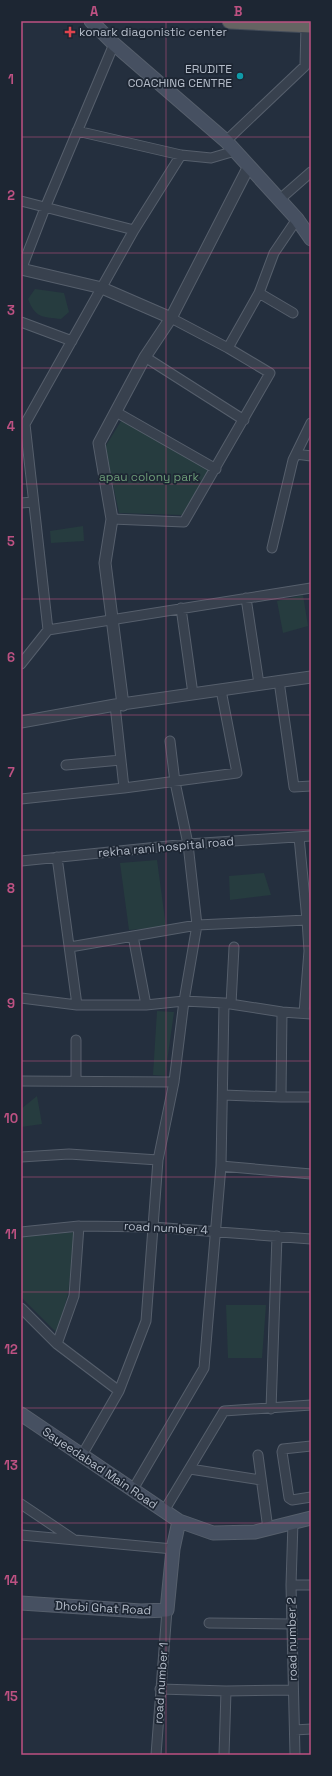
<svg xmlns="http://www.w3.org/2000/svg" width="332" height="1776" font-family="'Space Grotesk',sans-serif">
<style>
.green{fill:#263c3f}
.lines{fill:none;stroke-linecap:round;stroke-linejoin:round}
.minor-casing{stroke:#565f6c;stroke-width:11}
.tertiary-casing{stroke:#565f6c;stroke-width:13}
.secondary-casing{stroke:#565f6c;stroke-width:15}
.trunk-casing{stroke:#434c59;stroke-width:17}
.minor{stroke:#38414e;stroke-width:9}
.tertiary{stroke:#38414e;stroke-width:11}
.secondary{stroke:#465061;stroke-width:13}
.trunk{stroke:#656462;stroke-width:15}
.grid{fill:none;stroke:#bd5182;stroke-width:1;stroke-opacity:0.55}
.health-dot{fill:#e0444e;stroke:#1d2633;stroke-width:1.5}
.culture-dot{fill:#0f9aa8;stroke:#1d2633;stroke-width:1.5}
.labels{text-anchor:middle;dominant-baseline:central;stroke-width:3.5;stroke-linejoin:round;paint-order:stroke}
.poi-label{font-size:12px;fill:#b4bcc9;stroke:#1d2633;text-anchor:start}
.park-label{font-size:12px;fill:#6b9a76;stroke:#1d2633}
.street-label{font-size:12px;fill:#b4bcc9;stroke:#1d2633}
.neatline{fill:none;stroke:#bd5182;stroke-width:1.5}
.grid-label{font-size:13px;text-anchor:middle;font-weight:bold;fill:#bd5182}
</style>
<rect width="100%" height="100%" fill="#242f3e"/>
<path class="green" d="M 35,289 L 64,293 L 69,312 L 61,319 C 43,317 35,318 28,299 Z
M 123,418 L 209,470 L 182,515 L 119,513 L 105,447 Z
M 83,526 L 84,541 L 51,543 L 50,531 Z
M 303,595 L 308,626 L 283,633 L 277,601 Z
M 157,860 L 166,927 L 129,930 L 120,863 Z
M 264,873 L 271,895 L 230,900 L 229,876 Z
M 157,1011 L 174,1012 L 165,1076 L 153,1075 Z
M 37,1096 L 42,1124 L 21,1127 L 21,1109 Z
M 75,1232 L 68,1294 L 57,1333 L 21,1297 L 21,1237 Z
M 226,1305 L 266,1305 L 262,1358 L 228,1358 Z"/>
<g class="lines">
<defs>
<path id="minor" d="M 77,131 L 181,155 L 211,158 L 235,151
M 226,141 L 305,66 L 306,25
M 279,200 L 311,172
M 21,201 L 134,230
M 21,270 L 45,208 L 114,44
M 259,293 L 293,313
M 171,318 L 228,348 L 259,293 L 274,253 L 297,219
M 21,322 L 72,341
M 145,357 L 244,420
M 116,412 L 216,469
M 296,454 L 311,456
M 21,503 L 33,502
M 112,519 L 184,522 L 270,373 L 228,348
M 272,548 L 293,460 L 311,423
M 246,598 L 259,684
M 181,608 L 193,694
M 48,630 L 25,424 L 134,230 L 181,155
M 21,664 L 48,630 L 311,588
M 279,681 L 294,787 L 311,786
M 115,705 L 124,788
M 66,765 L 121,760
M 21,799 L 124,788 L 237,773 L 221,690
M 57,857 L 77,1005
M 21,861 L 188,844 L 311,836
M 307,920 L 309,951 L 311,951
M 133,936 L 146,1005
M 70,947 L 197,925 L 307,920 L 299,837
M 21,998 L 77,1005 L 146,1005 L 184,1001 L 224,1003 L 282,1012 L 311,1014
M 231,1004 L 234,947
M 304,1013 L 309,951
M 21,1081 L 174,1082
M 76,1081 L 76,1040
M 223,1095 L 281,1097 L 311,1097
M 281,1097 L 282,1012
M 21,1157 L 69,1154 L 158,1160
M 221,1166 L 311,1174
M 21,1232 L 79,1226 L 153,1227 L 311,1239
M 21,1308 L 57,1344 L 119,1391
M 57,1344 L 74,1296 L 79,1226
M 271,1409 L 277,1236
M 311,1446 L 283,1449 L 282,1452 L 289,1498 L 292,1500 L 311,1497
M 82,1455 L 119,1391 L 146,1321 L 158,1160 L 174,1082 L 184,1001 L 197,925 L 188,844 L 175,782 L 170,741
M 258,1455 L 268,1529
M 190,1469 L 261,1480
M 132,1491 L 204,1368 L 221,1166 L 224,1003
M 21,1504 L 73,1539
M 164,1511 L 224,1411 L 311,1405
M 293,1522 L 291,1585 L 295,1755
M 21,1535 L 173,1549
M 291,1585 L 311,1585
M 209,1623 L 291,1624
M 160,1689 L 226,1691 L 293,1690
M 295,1730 L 311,1729
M 156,1755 L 167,1610
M 224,1755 L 226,1691"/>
<path id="tertiary" d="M 21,269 L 102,288 L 171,318
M 123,705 L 105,563 L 112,519 L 99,443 L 145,357 L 171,318 L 249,166
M 21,722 L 115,705 L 311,677"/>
<path id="secondary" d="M 91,21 L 114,44 L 226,141 L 297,219 L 311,239
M 21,1414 L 179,1521 L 213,1533 L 255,1532 L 311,1518
M 21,1603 L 141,1611 L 167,1610 L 173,1549 L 179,1521"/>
<path id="trunk" d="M 230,21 L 311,25"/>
</defs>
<use href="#minor" class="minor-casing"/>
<use href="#tertiary" class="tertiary-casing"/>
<use href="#secondary" class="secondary-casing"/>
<use href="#trunk" class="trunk-casing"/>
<use href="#minor" class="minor"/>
<use href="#tertiary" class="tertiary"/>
<use href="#secondary" class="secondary"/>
<use href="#trunk" class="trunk"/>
</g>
<path class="grid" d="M 166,21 L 166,1755M 21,137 L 311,137M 21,253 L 311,253M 21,368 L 311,368M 21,484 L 311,484M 21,599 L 311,599M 21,715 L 311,715M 21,830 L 311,830M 21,946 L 311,946M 21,1061 L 311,1061M 21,1177 L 311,1177M 21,1292 L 311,1292M 21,1408 L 311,1408M 21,1523 L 311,1523M 21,1639 L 311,1639"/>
<path class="health-dot" d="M68 26h4v4h4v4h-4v4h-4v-4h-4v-4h4z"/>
<circle class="culture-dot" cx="240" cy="76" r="4"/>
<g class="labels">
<g class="poi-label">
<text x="79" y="32">konark diagonistic center</text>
<text x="232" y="69" text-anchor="end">ERUDITE<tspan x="232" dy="14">COACHING CENTRE</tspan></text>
</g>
<g class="park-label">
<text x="149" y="477">apau colony park</text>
</g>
<g class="street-label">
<text transform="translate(166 847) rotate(-5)">rekha rani hospital road</text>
<text transform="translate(166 1228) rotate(3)">road number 4</text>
<text transform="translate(100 1468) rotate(34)">Sayeedabad Main Road</text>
<text transform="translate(103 1608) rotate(3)">Dhobi Ghat Road</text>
<text transform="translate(292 1639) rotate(-91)">road number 2</text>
<text transform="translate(161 1683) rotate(-86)">road number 1</text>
</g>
</g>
<rect width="332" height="1776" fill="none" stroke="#1d2633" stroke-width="44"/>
<rect x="22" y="22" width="288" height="1732" class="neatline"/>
<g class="grid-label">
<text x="94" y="16">A</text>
<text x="238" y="16">B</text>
<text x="11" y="84">1</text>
<text x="11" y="200">2</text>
<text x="11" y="315">3</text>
<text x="11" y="431">4</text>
<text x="11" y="546">5</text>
<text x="11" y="662">6</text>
<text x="11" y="777">7</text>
<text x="11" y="893">8</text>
<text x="11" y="1008">9</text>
<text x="11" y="1123">10</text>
<text x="11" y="1239">11</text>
<text x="11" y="1354">12</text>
<text x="11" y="1470">13</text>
<text x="11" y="1585">14</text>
<text x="11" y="1701">15</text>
</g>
</svg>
